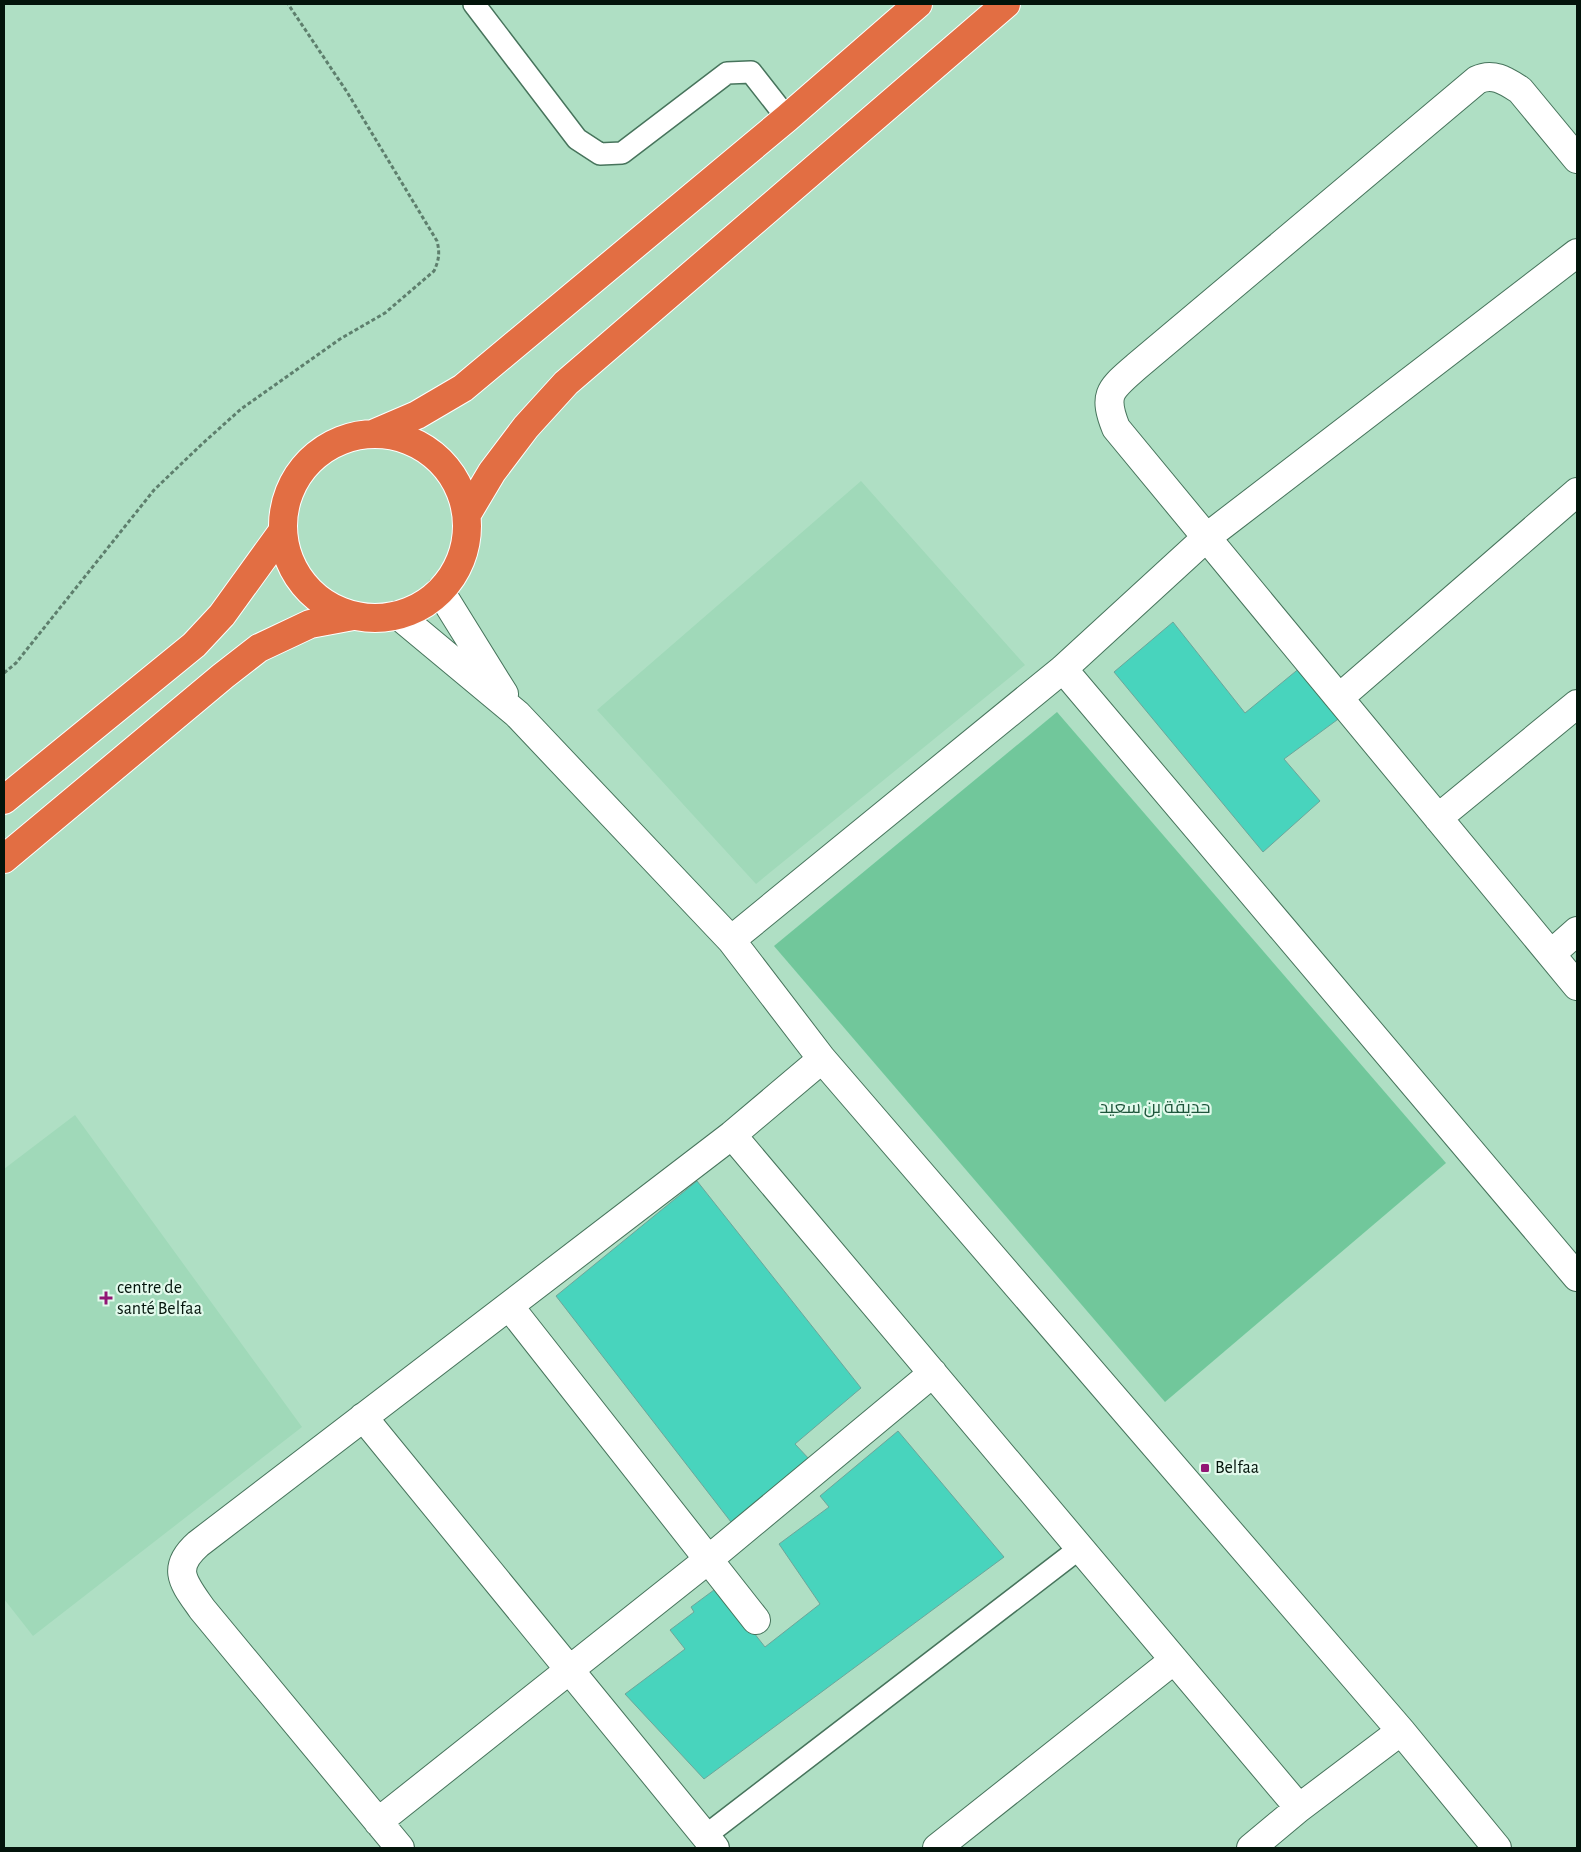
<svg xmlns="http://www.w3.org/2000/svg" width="1581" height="1852" font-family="'Alegreya Sans',Cairo,sans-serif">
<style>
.built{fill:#a0d9b9}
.green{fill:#71c79b}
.building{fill:#48d4bd;stroke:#6ca69a}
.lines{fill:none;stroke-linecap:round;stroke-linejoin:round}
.lane-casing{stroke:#47745c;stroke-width:24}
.street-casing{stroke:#47745c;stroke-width:30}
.highway-casing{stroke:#fff;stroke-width:30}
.path{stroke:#5e7f6d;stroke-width:3;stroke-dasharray:4 2.5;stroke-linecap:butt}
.lane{stroke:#fff;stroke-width:21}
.street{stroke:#fff;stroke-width:28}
.highway{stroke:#e26e43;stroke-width:28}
.poi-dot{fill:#911674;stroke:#e2faec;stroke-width:2}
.labels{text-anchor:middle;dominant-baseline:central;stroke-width:4.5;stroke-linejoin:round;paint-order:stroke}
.park-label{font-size:18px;fill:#1f563c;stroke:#e2faec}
.poi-label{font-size:18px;fill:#03140b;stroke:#e2faec;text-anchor:start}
</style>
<rect width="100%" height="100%" fill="#afdfc4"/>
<path class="built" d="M 861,481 L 1025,665 L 756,884 L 597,710 Z
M 75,1115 L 302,1427 L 33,1636 L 4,1599 L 4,1169 Z"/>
<path class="green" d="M 1057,712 L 1446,1163 L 1165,1402 L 774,946 Z"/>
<path class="building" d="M 1173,622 L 1245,713 L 1301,667 L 1341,717 L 1284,759 L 1320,801 L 1263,852 L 1114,672 Z
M 697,1181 L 861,1388 L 795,1444 L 810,1460 L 731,1522 L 556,1296 Z
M 898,1431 L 1004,1557 L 704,1779 L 625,1694 L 685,1649 L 670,1630 L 694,1612 L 691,1607 L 718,1587 L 765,1647 L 820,1604 L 779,1544 L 829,1507 L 820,1496 Z"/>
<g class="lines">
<defs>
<path id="lane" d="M 474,4 L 577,139 L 600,154 L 622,153 L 727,73 L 751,72 L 787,118
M 705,1836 L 1080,1548"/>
<path id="street" d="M 1577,159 L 1520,90 C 1506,81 1493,72 1477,80 L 1137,366 C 1111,389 1102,393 1116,428 L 1577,986
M 440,591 L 504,694
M 398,615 L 517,714 L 731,940 L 822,1059 L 1401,1731 L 1497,1848
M 1063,669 L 1577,1277
M 1339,698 L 1577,492
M 1438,818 L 1577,704
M 731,940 L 1063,669 L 1207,537 L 1577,253
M 1551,954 L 1577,931
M 732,1135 L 1299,1808
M 509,1306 L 756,1620
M 363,1417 L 715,1848
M 378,1822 L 709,1559 L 933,1373
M 400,1848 L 202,1609 C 184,1583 170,1569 198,1544 L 732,1135 L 822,1059
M 937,1848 L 1174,1660
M 1251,1848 L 1299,1808 L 1401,1731"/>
<path id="highway" d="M 375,433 L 417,415 L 463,388 L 787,118 L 918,4
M283 526a92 92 0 1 1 184 0a92 92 0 1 1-184 0Z
M 467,514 L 492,472 L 526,427 L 566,383 L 1006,4
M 4,800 L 194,645 L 222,615 L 282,532
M 4,859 L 223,676 L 259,648 L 310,624 L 353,616"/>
</defs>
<use href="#lane" class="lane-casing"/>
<use href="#street" class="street-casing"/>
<use href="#highway" class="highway-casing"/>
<path class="path" d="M 4,673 L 16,663 L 154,490 L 202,444 L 241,409 L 340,339 L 385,313 L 434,271 C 439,260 440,253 437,241 L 347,92 L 288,4"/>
<use href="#lane" class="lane"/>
<use href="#street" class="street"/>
<use href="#highway" class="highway"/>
</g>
<g class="poi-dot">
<path d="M103.5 1290.5h5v5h5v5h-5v5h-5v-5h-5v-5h5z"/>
<rect x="1200" y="1463" width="10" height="10" rx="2.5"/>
</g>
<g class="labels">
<g class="park-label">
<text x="1155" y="1108">حديقة بن سعيد</text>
</g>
<g class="poi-label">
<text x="117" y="1288">centre de<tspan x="117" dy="21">santé Belfaa</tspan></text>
<text x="1215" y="1468">Belfaa</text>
</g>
</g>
<rect width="1581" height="1852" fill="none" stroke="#03140b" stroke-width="10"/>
</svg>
